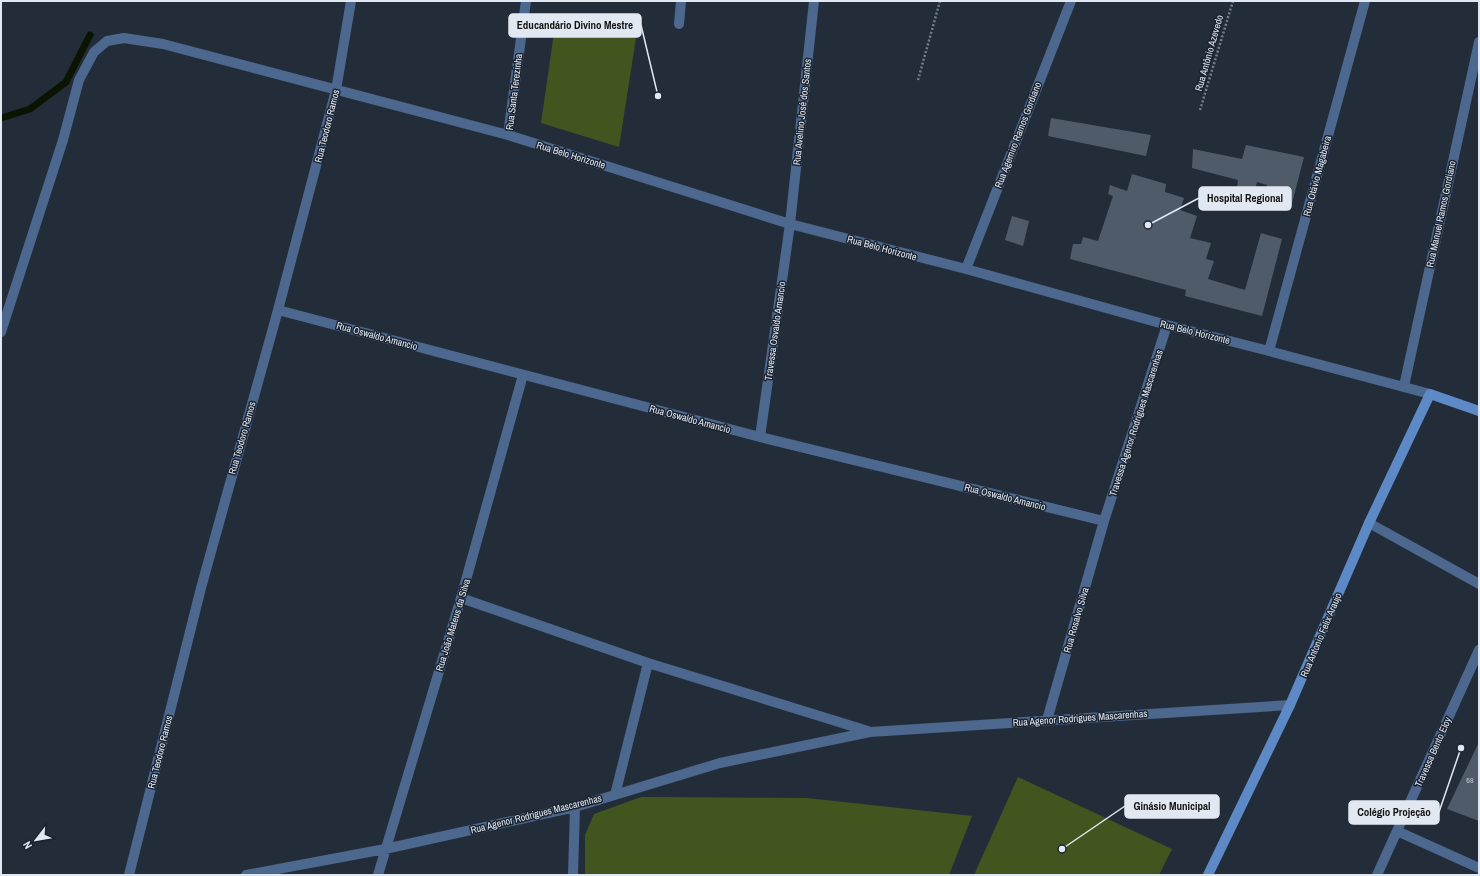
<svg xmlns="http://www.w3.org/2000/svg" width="1480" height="876" font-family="'Archivo Narrow',sans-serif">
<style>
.green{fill:#41561f}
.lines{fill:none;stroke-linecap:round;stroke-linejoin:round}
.stream{stroke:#0a1400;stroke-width:7}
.building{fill:#505b6a}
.path{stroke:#757d89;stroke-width:2.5;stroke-dasharray:2 2;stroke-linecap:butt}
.service{stroke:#4d688e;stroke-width:10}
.minor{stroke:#4d688e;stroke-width:10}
.secondary{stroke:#5d89c6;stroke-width:10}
.labels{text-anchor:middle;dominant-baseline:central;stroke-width:3;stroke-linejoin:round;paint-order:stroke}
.number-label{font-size:8px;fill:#bec5cf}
.street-label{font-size:10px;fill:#e2e8f1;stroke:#1a2330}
.leader{fill:none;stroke:#e2e8f1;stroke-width:1.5}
.callout-dot{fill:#e2e8f1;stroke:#1a2330;stroke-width:1.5}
.callout{fill:#e2e8f1;stroke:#e2e8f1;stroke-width:1.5}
.callout-label{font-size:11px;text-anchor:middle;font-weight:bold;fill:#111}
</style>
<rect width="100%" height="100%" fill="#232d3a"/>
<path class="green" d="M 556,19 L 636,38 L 619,147 L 541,123 Z
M 1018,777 L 1172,849 L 1159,875 L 974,875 Z
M 641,797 L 807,798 L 972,816 L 949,875 L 585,875 L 585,835 L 594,814 Z"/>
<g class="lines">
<path class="stream" d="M 1,118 L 30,109 L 66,82 L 90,35"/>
</g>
<path class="building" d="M 1051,118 L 1151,135 L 1146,156 L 1048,136 Z
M 1246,145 L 1304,157 L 1290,211 L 1262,204 L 1267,185 L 1257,182 L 1254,193 L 1237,189 L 1238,180 L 1192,168 L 1193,149 L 1242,159 Z
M 1132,174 L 1166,184 L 1165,192 L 1184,198 L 1180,210 L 1197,216 L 1190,238 L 1211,243 L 1206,259 L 1214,261 L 1208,279 L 1245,290 L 1261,233 L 1282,239 L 1262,316 L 1185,296 L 1186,290 L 1070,259 L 1073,244 L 1081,244 L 1083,237 L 1098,241 L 1113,196 L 1108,194 L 1110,185 L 1127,191 Z
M 1012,216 L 1029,221 L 1023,246 L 1005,240 Z
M 1479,742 L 1479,821 L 1447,809 Z"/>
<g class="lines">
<path class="path" d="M 918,80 L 940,1
M 1200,110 L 1233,1"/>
<path class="service" d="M 679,24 L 681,1"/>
<path class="minor" d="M 508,135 L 526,1
M 966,269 L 1071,1
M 278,310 L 760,437 L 1104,521
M 1,332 L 63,140 L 79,80 L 94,52 L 107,41 L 124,38 L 163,44 L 508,135 L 790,224 L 966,269 L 1167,325 L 1269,351 L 1430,394
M 1269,351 L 1365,1
M 1404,386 L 1479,42
M 760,437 L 790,224 L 814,1
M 1369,523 L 1479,584
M 461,598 L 648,663 L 868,731
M 1047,720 L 1104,521 L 1167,325
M 615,795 L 648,663
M 1397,831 L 1479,868
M 129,875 L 201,588 L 278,310 L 336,90 L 351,1
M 246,875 L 385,849 L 575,807 L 720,763 L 870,732 L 1290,705
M 378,875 L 461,598 L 523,375
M 573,875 L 575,807
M 1377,875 L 1479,650"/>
<path class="secondary" d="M 1208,875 L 1290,705 L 1369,523 L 1430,394 L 1479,411"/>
</g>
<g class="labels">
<g class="number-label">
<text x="1470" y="780">68</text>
</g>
<g class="street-label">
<text transform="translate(1209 53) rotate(-74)">Rua Antônio Azevedo</text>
<text transform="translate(514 92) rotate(-83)">Rua Santa Terezinha</text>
<text transform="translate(802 112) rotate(-84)">Rua Avelino José dos Santos</text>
<text transform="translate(327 126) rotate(-76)">Rua Teodoro Ramos</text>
<text transform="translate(1018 135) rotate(-69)">Rua Agemiro Ramos Gordiano</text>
<text transform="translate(571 155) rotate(17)">Rua Belo Horizonte</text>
<text transform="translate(1317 176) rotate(-75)">Rua Otávio Magabeira</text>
<text transform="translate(1441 214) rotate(-78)">Rua Manuel Ramos Gordiano</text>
<text transform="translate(882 248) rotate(15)">Rua Belo Horizonte</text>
<text transform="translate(775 331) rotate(-82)">Travessa Osvaldo Amancio</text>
<text transform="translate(1195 332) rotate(14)">Rua Belo Horizonte</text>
<text transform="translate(377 336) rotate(15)">Rua Oswaldo Amancio</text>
<text transform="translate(690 419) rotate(15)">Rua Oswaldo Amancio</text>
<text transform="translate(1136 423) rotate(-72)">Travessa Agenor Rodrigues Mascarenhas</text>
<text transform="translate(242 438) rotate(-74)">Rua Teodoro Ramos</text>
<text transform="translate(1005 497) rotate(14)">Rua Oswaldo Amancio</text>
<text transform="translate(1076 620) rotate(-74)">Rua Rosalvo Silva</text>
<text transform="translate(453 625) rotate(-73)">Rua João Mateus da Silva</text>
<text transform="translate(1321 635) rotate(-67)">Rua Antonio Felix Araujo</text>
<text transform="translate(1080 718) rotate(-4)">Rua Agenor Rodrigues Mascarenhas</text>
<text transform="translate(160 752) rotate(-76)">Rua Teodoro Ramos</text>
<text transform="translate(1433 752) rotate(-66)">Travessa Bento Eloy</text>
<text transform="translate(536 814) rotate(-14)">Rua Agenor Rodrigues Mascarenhas</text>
</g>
</g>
<path class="leader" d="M658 96L641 25M1148 225L1199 198M1062 849L1125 806M1461 748L1439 812"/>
<g class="callout-dot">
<circle cx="658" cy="96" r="4"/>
<circle cx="1148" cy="225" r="4"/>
<circle cx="1062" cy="849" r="4"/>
<circle cx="1461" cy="748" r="4"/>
</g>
<g class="callout">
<rect x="509" y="14" width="132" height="23" rx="4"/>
<rect x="1199" y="187" width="92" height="23" rx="4"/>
<rect x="1125" y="795" width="94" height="23" rx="4"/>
<rect x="1349" y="801" width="90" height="23" rx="4"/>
</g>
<g class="callout-label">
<text x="575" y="29">Educandário Divino Mestre</text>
<text x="1245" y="202">Hospital Regional</text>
<text x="1172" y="810">Ginásio Municipal</text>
<text x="1394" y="816">Colégio Projeção</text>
</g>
<rect width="1480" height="876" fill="none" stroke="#e2e8f1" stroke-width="4"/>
<g transform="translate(36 840) rotate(239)" stroke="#1a2330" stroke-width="3" paint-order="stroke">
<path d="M0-3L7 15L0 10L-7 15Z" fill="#e2e8f1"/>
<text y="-6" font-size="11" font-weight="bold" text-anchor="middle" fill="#e2e8f1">N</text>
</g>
</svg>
